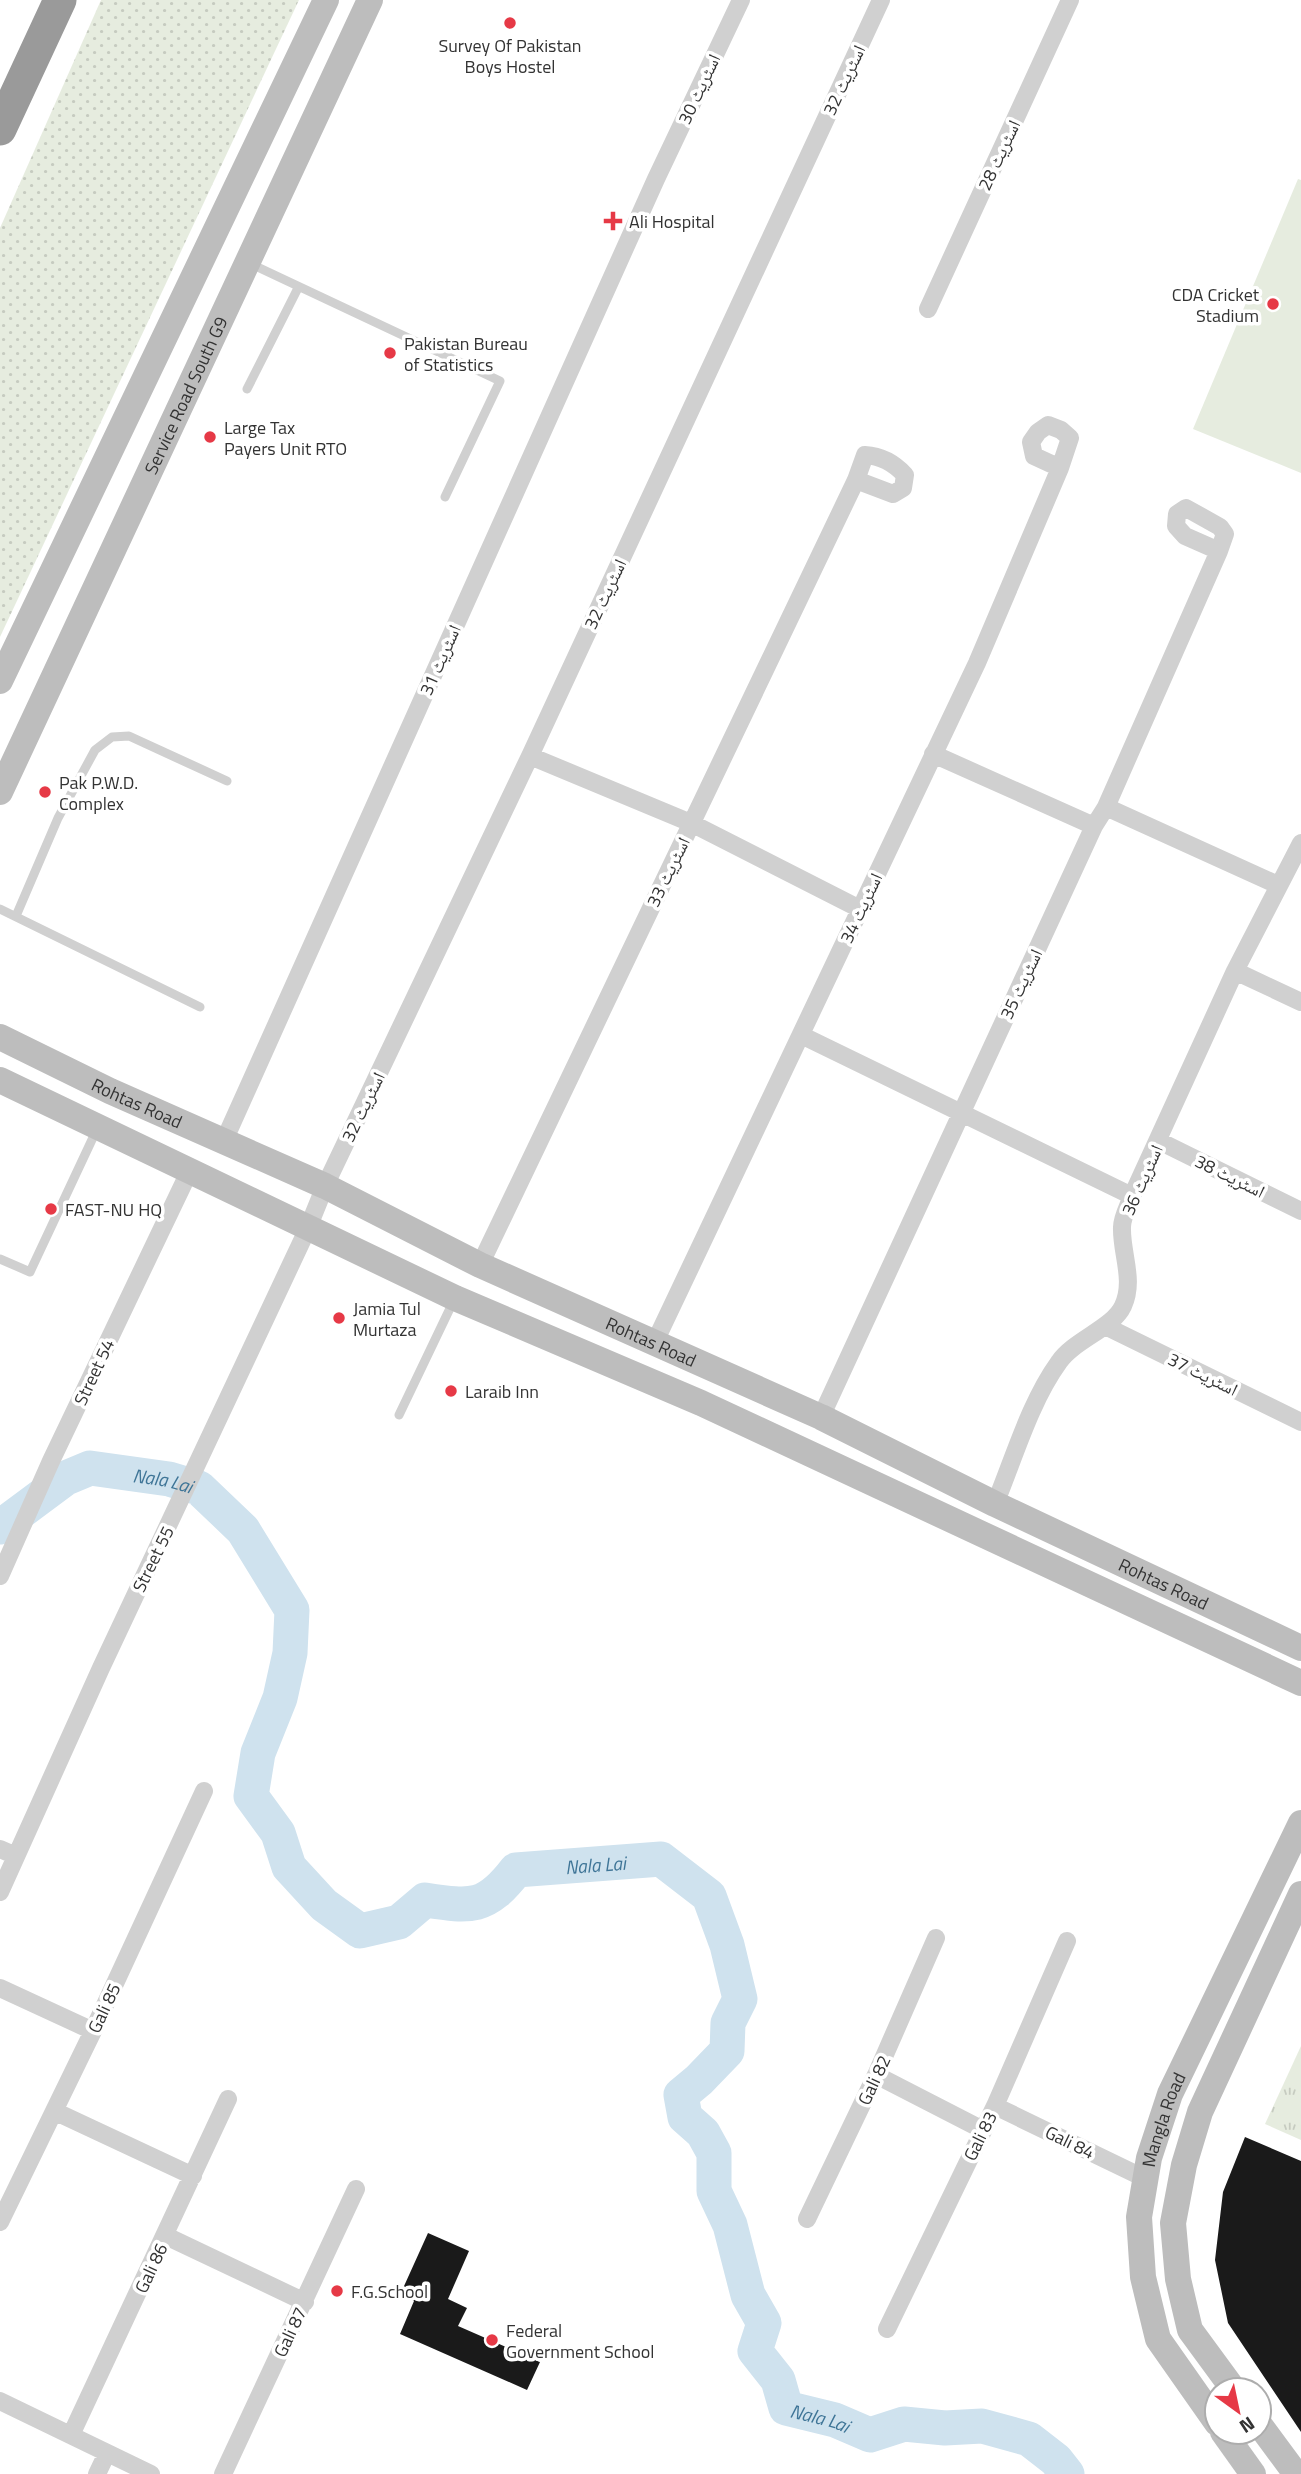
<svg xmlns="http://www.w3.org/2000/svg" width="1301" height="2474" font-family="'Titillium Web','Noto Naskh Arabic',sans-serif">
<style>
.grass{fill:url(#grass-dots)}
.park{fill:url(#park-tufts)}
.pitch{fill:#e6ecdf}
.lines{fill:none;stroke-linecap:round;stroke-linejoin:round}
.river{stroke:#cfe2ee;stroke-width:35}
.building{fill:#1a1a1a}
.lane{stroke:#d0d0d0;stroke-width:9}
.street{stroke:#d0d0d0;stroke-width:18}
.secondary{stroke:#bdbdbd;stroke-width:26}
.highway{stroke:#9a9a9a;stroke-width:33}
.poi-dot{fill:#e63946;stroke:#fff;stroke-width:2.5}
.labels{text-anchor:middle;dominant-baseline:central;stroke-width:7;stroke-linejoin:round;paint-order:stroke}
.poi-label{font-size:18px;fill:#333;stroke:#fff;text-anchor:start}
.street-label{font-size:18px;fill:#333;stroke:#fff}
.water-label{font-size:19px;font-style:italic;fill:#3f7597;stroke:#fff}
</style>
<defs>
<pattern id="grass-dots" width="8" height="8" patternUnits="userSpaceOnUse" patternTransform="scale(1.75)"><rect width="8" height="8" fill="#e6ecdf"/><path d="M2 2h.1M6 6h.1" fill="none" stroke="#c6cbc0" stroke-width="1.8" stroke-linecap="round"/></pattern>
<pattern id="park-tufts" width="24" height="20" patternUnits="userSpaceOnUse" patternTransform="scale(1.75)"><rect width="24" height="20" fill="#e6ecdf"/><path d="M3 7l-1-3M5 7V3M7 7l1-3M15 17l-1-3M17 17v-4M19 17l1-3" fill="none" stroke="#c6cbc0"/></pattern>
</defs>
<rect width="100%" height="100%" fill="#fff"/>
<path class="grass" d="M 101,0 L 299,0 L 0,637 L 0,228 Z"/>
<path class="park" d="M 1301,2046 L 1301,2140 L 1265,2124 Z"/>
<path class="pitch" d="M 1298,179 L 1301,180 L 1301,473 L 1193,429 Z"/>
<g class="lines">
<path class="river" id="s1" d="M 0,1527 L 66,1478 L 90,1468 L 169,1479 L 199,1488 L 243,1530 L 292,1610 L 290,1653 L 280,1698 L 258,1753 L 251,1796 L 278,1833 L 289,1867 L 324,1905 L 360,1931 L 399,1922 L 425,1900 C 472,1907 486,1909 516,1870 L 661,1859 L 709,1896 L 727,1945 L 740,1999 L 728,2023 L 727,2051 L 699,2080 L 681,2095 L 685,2117 L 703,2133 L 714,2153 L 714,2191 L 730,2225 L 748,2295 L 764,2323 L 755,2351 L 778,2380 L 786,2408 L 835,2420 L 870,2435 L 904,2424 L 945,2428 L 982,2426 L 1029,2439 L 1056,2460 L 1067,2474"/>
</g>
<path class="building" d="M 1245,2137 L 1301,2161 L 1301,2432 L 1228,2323 L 1215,2260 L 1223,2192 Z
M 428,2233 L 469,2251 L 448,2299 L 467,2308 L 458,2326 L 540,2362 L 527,2390 L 400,2334 L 414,2301 L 400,2295 Z"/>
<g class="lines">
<path class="lane" d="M 249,263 L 500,381 L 445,497
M 247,389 L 298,288
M 0,909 L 200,1007
M 16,916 L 58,818 L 95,750 L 112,737 L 129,736 L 227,781
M 0,1259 L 30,1272 L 97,1129
M 399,1415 L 454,1300"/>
<path class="street" d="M 928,309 L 1070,0
M 933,754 L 1094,826
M 530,756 L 691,823 L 860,909
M 1106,807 L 1278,885
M 1235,971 L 1301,1002
M 801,1035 L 1132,1196
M 224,1141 L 656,179 L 741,0
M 1159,1141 L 1301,1211
M 480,1265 L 856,480 L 865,455 C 882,456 894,463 905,475 L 903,488 L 893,494 L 856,480
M 1105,1326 L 1301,1422
M 654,1344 L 977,663 L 1060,468 L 1070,438 L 1061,430 L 1048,425 L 1038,432 L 1031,442 L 1034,456 L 1060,468
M 821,1417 L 1094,826 L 1106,807 L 1219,551 L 1225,534 L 1220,527 L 1186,508 L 1177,514 L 1176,526 L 1185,536 L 1219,551
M 995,1504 C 1014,1458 1030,1402 1059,1362 C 1074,1340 1113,1328 1123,1306 C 1135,1280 1121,1253 1122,1227 C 1122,1217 1129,1205 1132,1196 L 1235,971 L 1301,843
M 0,1576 L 51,1461 L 190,1170
M 0,1849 L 16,1856
M 0,1892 L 101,1668 L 308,1228 L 325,1186 L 530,756 L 881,0
M 0,1988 L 93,2031
M 876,2075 L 983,2130
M 995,2106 L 1144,2178
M 54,2111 L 193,2176
M 807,2219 L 876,2075 L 936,1938
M 0,2222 L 93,2031 L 204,1791
M 166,2236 L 305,2302
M 887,2329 L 995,2106 L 1067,1941
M 0,2401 L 151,2474
M 71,2435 L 228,2099
M 97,2474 L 107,2453
M 223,2474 L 356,2189"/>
<g class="secondary">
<path d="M 0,681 L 326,0"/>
<path id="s2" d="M 0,792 L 370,0"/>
<path id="s3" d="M 0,1037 L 110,1091 L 325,1186 L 480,1265 L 821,1417 L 995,1504 L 1301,1648"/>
<path d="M 0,1080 L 455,1298 L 701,1403 L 1301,1683"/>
<path d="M 1234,2390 L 1190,2330 L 1178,2279 L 1173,2223 L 1184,2165 L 1200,2112 L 1301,1894"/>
<path id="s4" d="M 1217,2423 L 1158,2339 L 1143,2277 L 1139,2217 L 1149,2158 L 1170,2094 L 1301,1823"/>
<path d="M 1259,2424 L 1296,2474"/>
<path d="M 1223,2432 L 1253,2474"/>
</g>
<path class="highway" d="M 0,129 L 60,0"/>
</g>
<g class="poi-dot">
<circle cx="510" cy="23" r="7"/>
<path d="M609.5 210.5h7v7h7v7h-7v7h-7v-7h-7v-7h7z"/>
<circle cx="1273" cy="304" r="7"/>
<circle cx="390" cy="353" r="7"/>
<circle cx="210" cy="437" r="7"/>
<circle cx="45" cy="792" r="7"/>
<circle cx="51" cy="1209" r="7"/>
<circle cx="339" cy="1318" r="7"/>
<circle cx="451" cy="1391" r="7"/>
<circle cx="337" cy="2291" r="7"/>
<circle cx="492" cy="2340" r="7"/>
</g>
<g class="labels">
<g class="poi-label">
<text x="510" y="45" text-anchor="middle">Survey Of Pakistan<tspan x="510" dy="21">Boys Hostel</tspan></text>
<text x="629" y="221">Ali Hospital</text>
<text x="1259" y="294" text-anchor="end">CDA Cricket<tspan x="1259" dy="21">Stadium</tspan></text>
<text x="404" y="343">Pakistan Bureau<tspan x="404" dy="21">of Statistics</tspan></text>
<text x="224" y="427">Large Tax<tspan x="224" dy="21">Payers Unit RTO</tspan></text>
<text x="59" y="782">Pak P.W.D.<tspan x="59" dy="21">Complex</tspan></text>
<text x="65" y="1209">FAST-NU HQ</text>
<text x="353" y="1308">Jamia Tul<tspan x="353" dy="21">Murtaza</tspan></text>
<text x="465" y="1391">Laraib Inn</text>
<text x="351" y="2291">F.G.School</text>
<text x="506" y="2330">Federal<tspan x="506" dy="21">Government School</tspan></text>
</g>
<g class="street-label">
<text transform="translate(844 80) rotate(-65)">اسٹریٹ 32</text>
<text transform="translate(699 89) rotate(-65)">اسٹریٹ 30</text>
<text transform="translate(999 155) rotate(-65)">اسٹریٹ 28</text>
<text stroke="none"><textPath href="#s2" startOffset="438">Service Road South G9</textPath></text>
<text transform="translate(605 594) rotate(-65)">اسٹریٹ 32</text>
<text transform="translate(440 660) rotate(-66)">اسٹریٹ 31</text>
<text transform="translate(668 872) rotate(-64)">اسٹریٹ 33</text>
<text transform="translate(861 908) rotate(-65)">اسٹریٹ 34</text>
<text transform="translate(1021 984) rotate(-65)">اسٹریٹ 35</text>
<text stroke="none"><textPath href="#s3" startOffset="152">Rohtas Road</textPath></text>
<text transform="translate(363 1107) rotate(-64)">اسٹریٹ 32</text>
<text transform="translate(1230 1176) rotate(26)">اسٹریٹ 38</text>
<text transform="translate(1142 1180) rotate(-66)">اسٹریٹ 36</text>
<text stroke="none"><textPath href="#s3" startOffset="719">Rohtas Road</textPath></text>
<text transform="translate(94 1372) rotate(-65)">Street 54</text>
<text transform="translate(1203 1374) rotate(26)">اسٹریٹ 37</text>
<text transform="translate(153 1559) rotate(-64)">Street 55</text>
<text stroke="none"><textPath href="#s3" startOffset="1286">Rohtas Road</textPath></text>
<text transform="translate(104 2008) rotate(-65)">Gali 85</text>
<text transform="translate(874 2080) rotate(-65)">Gali 82</text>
<text stroke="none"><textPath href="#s4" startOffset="327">Mangla Road</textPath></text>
<text transform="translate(980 2136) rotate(-64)">Gali 83</text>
<text transform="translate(1070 2142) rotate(26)">Gali 84</text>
<text transform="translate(151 2268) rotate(-65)">Gali 86</text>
<text transform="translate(290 2332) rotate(-65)">Gali 87</text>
</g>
<g class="water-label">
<text stroke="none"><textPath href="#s1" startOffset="182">Nala Lai</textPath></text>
<text stroke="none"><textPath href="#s1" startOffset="1001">Nala Lai</textPath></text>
<text stroke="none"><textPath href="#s1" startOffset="1734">Nala Lai</textPath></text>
</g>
</g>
<g transform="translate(1238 2411) rotate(147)"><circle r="33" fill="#ffffff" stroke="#adadad" stroke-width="2"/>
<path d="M0-5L12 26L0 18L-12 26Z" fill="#e63946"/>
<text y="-10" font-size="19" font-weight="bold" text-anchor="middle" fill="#333333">N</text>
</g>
</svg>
